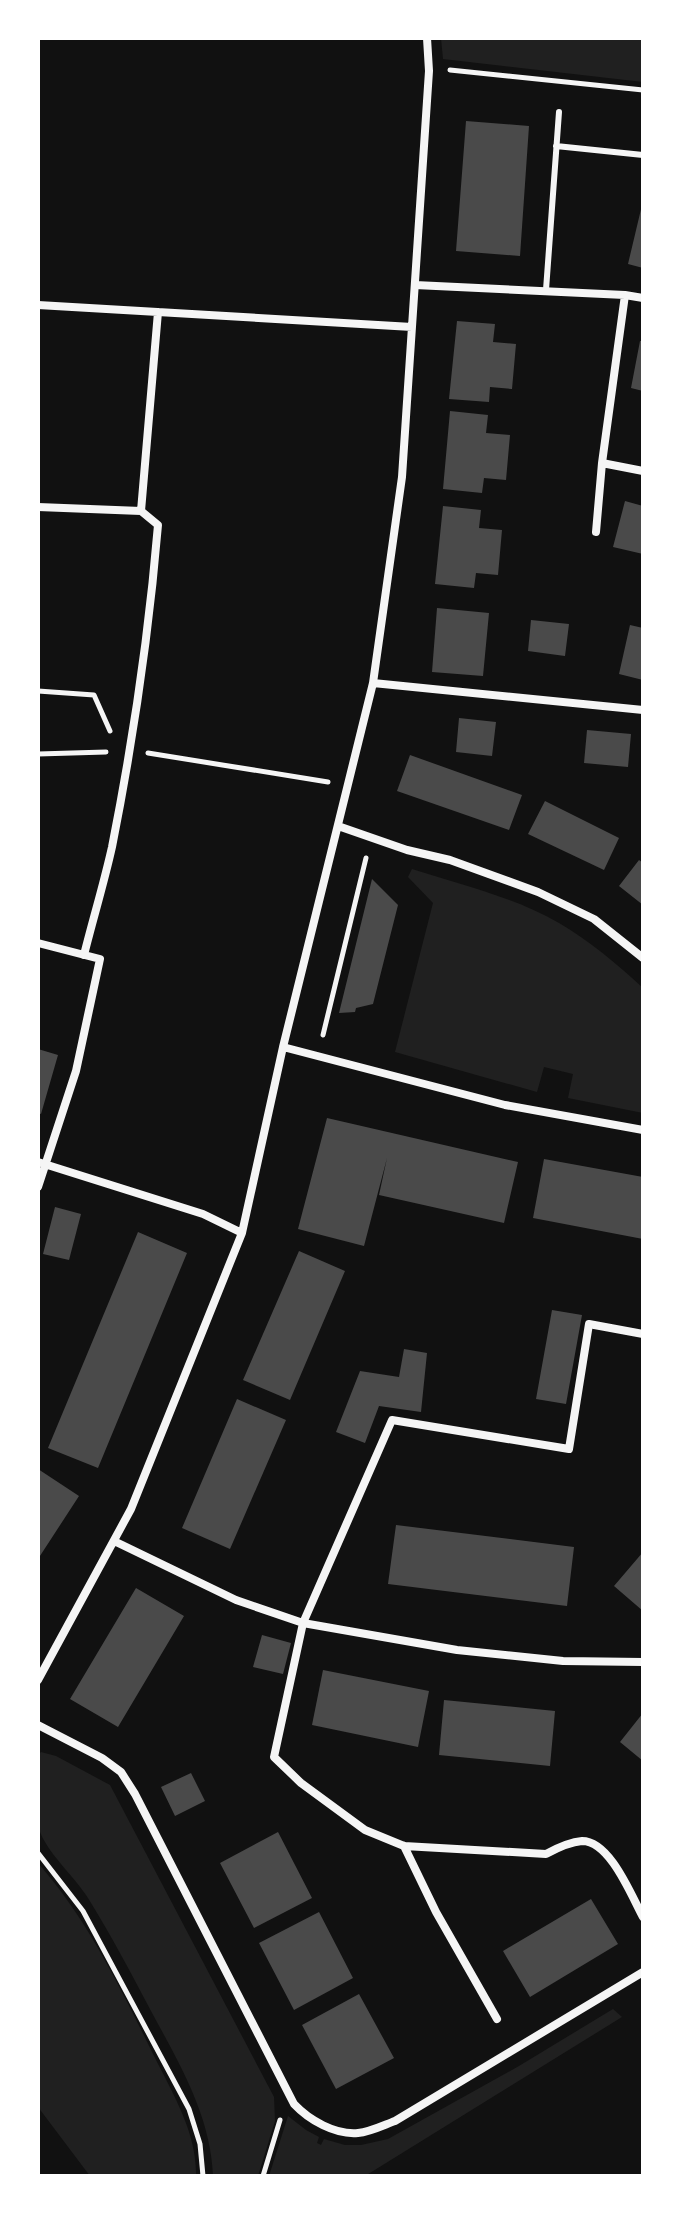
<svg xmlns="http://www.w3.org/2000/svg" width="681" height="2214" font-family="'PT Sans Narrow',sans-serif">
<style>
.green{fill:#202020}
.building{fill:#4a4a4a}
.lines{fill:none;stroke-linecap:round;stroke-linejoin:round}
.path{stroke:#f5f5f5;stroke-width:5}
.service{stroke:#f5f5f5;stroke-width:6}
.minor{stroke:#f5f5f5;stroke-width:8}
</style>
<rect width="100%" height="100%" fill="#111"/>
<path class="green" d="M 441,38 L 643,38 L 643,82 L 443,59 Z
M 412,869 C 461,885 514,897 559,923 C 590,941 617,964 643,988 L 643,1113 L 568,1098 L 573,1074 L 544,1067 L 537,1092 L 395,1052 L 433,903 L 408,877 Z
M 41,1752 L 56,1756 L 110,1785 L 274,2097 L 275,2121 L 258,2176 L 213,2176 C 211,2116 179,2063 151,2011 C 131,1973 111,1935 88,1898 C 75,1877 46,1852 39,1829 C 33,1810 38,1775 38,1755 Z
M 38,1863 C 88,1920 121,1989 154,2056 C 173,2094 197,2133 196,2176 L 90,2176 L 38,2107 Z
M 613,2009 L 622,2017 L 365,2176 L 269,2176 L 288,2116 L 306,2130 L 319,2137 L 317,2143 L 321,2145 L 324,2139 L 345,2145 L 361,2145 L 388,2139 L 519,2066 Z"/>
<path class="building" d="M 466,121 L 529,126 L 520,256 L 456,251 Z
M 642,205 L 643,205 L 643,268 L 628,264 Z
M 457,321 L 495,324 L 493,342 L 516,344 L 512,389 L 490,387 L 489,402 L 449,399 Z
M 640,341 L 643,341 L 643,391 L 631,388 Z
M 450,411 L 488,415 L 486,433 L 510,435 L 506,480 L 484,478 L 482,493 L 443,489 Z
M 625,501 L 643,506 L 643,554 L 613,547 Z
M 443,506 L 481,510 L 479,528 L 502,530 L 498,575 L 476,573 L 474,588 L 435,584 Z
M 437,608 L 489,613 L 483,676 L 432,672 Z
M 531,620 L 569,624 L 565,656 L 528,651 Z
M 630,625 L 643,628 L 643,680 L 619,674 Z
M 459,718 L 496,722 L 492,756 L 456,752 Z
M 587,730 L 631,734 L 628,767 L 584,763 Z
M 410,755 L 522,795 L 509,830 L 397,791 Z
M 545,801 L 619,838 L 604,870 L 528,834 Z
M 639,860 L 643,863 L 643,905 L 619,886 Z
M 372,879 L 398,905 L 373,1004 L 356,1008 L 355,1012 L 339,1013 Z
M 38,1049 L 58,1055 L 41,1114 L 38,1113 Z
M 327,1118 L 518,1162 L 504,1223 L 379,1195 L 387,1158 L 364,1246 L 298,1229 Z
M 544,1159 L 643,1177 L 643,1239 L 533,1218 Z
M 55,1207 L 81,1214 L 69,1260 L 43,1254 Z
M 138,1232 L 187,1253 L 98,1468 L 48,1448 Z
M 299,1251 L 345,1271 L 290,1400 L 243,1380 Z
M 552,1310 L 582,1315 L 566,1404 L 536,1399 Z
M 404,1349 L 427,1353 L 421,1412 L 379,1406 L 365,1443 L 336,1432 L 360,1371 L 399,1377 Z
M 237,1399 L 286,1420 L 230,1549 L 182,1528 Z
M 38,1469 L 79,1496 L 38,1559 Z
M 396,1525 L 574,1547 L 567,1606 L 388,1584 Z
M 643,1552 L 643,1611 L 614,1586 Z
M 136,1588 L 184,1616 L 118,1727 L 70,1699 Z
M 262,1635 L 291,1643 L 283,1674 L 253,1667 Z
M 323,1670 L 429,1691 L 418,1747 L 312,1725 Z
M 444,1700 L 555,1711 L 550,1766 L 439,1755 Z
M 643,1713 L 643,1761 L 620,1742 Z
M 191,1773 L 205,1801 L 175,1816 L 161,1787 Z
M 278,1832 L 312,1898 L 254,1928 L 220,1863 Z
M 591,1899 L 618,1944 L 530,1997 L 503,1951 Z
M 319,1912 L 353,1978 L 294,2010 L 259,1943 Z
M 359,1994 L 394,2058 L 336,2089 L 302,2025 Z"/>
<g class="lines">
<path class="path" d="M 450,70 L 643,90
M 38,691 L 94,695 L 110,731
M 148,753 L 328,782
M 38,754 L 106,752
M 323,1035 L 366,858
M 38,1853 L 83,1911 L 189,2109 L 200,2144 L 203,2176
M 263,2176 L 280,2120"/>
<path class="service" d="M 556,146 L 643,155
M 546,290 L 559,112"/>
<path class="minor" d="M 415,285 L 625,295 L 643,298
M 625,295 L 602,463 L 643,471
M 38,305 L 412,327
M 38,507 L 141,511
M 596,532 L 602,463
M 373,683 L 643,710
M 338,826 L 407,850 L 450,860 L 538,892 L 594,919 L 643,958
M 38,943 L 100,959 L 76,1071 L 38,1187
M 84,955 C 93,919 104,883 112,847 C 133,741 149,633 158,525 L 141,511 L 158,312
M 283,1047 L 505,1105 L 643,1130
M 38,1162 L 203,1214 L 242,1233
M 643,1334 L 589,1324 L 569,1449 L 392,1420 L 303,1623 L 274,1757 L 301,1783 L 365,1830 L 404,1846 L 546,1854 C 557,1848 569,1842 582,1841 C 610,1841 631,1895 643,1917
M 114,1541 L 236,1600 L 303,1623 L 457,1650 L 563,1661 L 643,1662
M 38,1680 L 131,1509 L 242,1233 L 283,1047 L 373,683 L 402,477 L 429,71 L 427,38
M 38,1725 L 102,1758 L 121,1772 L 135,1794 L 294,2104 C 309,2120 335,2135 358,2133 C 370,2132 384,2125 395,2121 L 643,1972
M 404,1846 L 436,1912 L 497,2019"/>
</g>
<rect width="681" height="2214" fill="none" stroke="#ffffff" stroke-width="80"/>
</svg>
